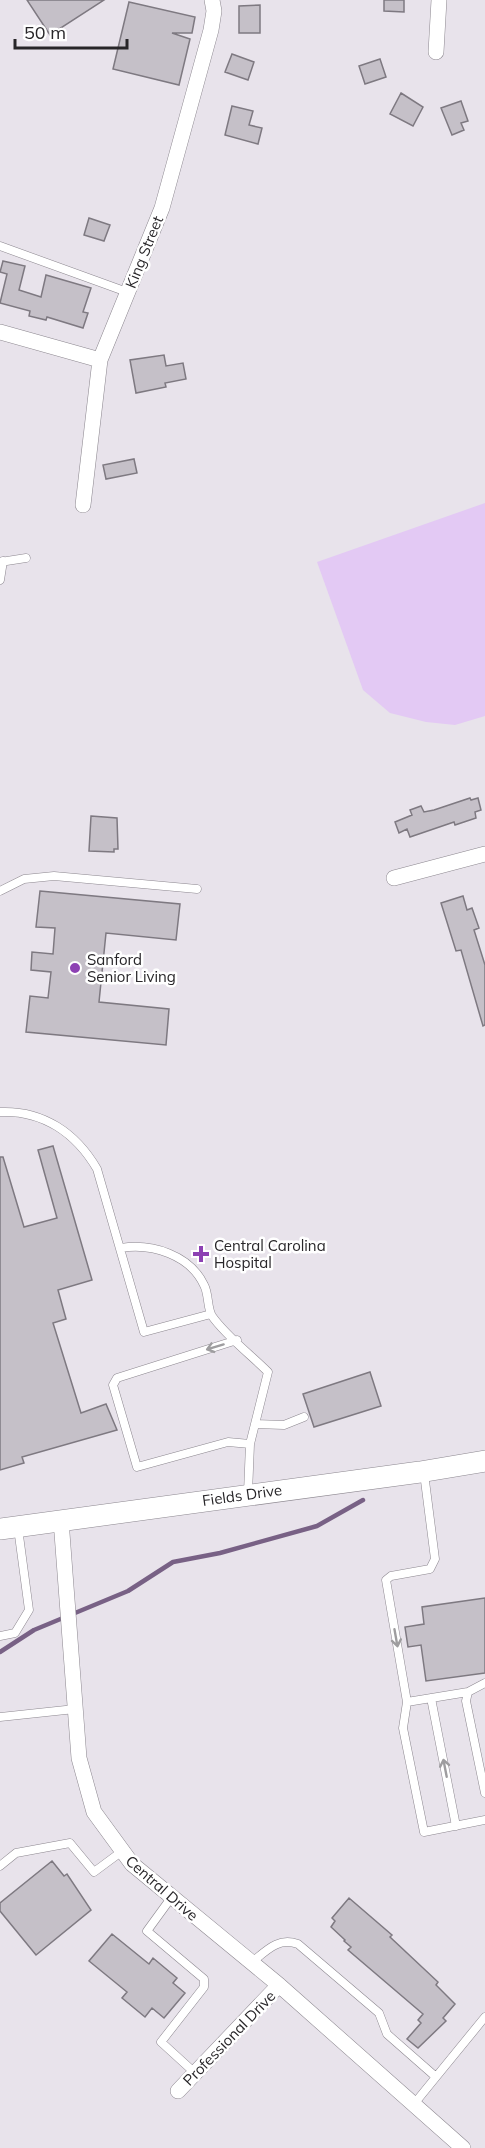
<svg xmlns="http://www.w3.org/2000/svg" width="485" height="2148" font-family="Mulish,sans-serif">
<style>
.green{fill:#e3c9f4}
.lines{fill:none;stroke-linecap:round;stroke-linejoin:round}
.stream{stroke:#786185;stroke-width:4.5}
.building{fill:#c5c0c8;stroke:#7e7981;stroke-width:1.5}
.lane-casing{stroke:#8c878f;stroke-width:9}
.street-casing{stroke:#8c878f;stroke-width:16}
.secondary-casing{stroke:#8c878f;stroke-width:22}
.lane{stroke:#fff;stroke-width:8}
.street{stroke:#fff;stroke-width:15}
.secondary{stroke:#fff;stroke-width:21}
.oneway{stroke:#9e9d9f}
.poi-dot{fill:#8d41b3;stroke:#fff;stroke-width:2}
.labels{text-anchor:middle;dominant-baseline:central;stroke-width:5;stroke-linejoin:round;paint-order:stroke}
.street-label{font-size:15px;fill:#282629;stroke:#fff}
.poi-label{font-size:15px;fill:#282629;stroke:#fff;text-anchor:start}
</style>
<rect width="100%" height="100%" fill="#e8e3eb"/>
<path class="green" d="M 485,503 L 485,716 L 455,725 L 426,722 L 390,713 L 363,690 L 317,562 Z"/>
<g class="lines">
<path class="stream" d="M 0,1652 L 34,1630 L 128,1591 L 173,1562 L 220,1553 L 317,1526 L 363,1500"/>
</g>
<path class="building" d="M 27,0 L 104,0 L 50,35 Z
M 384,0 L 404,0 L 404,12 L 384,11 Z
M 129,2 L 195,17 L 192,33 L 172,33 L 190,39 L 179,85 L 113,69 Z
M 260,5 L 260,33 L 239,33 L 239,6 Z
M 232,54 L 254,62 L 248,80 L 225,72 Z
M 380,59 L 386,77 L 365,84 L 359,66 Z
M 401,93 L 423,107 L 413,126 L 390,114 Z
M 461,101 L 468,121 L 461,123 L 464,130 L 452,135 L 441,108 Z
M 232,106 L 253,111 L 249,125 L 262,128 L 258,144 L 225,135 Z
M 89,218 L 110,225 L 104,241 L 84,235 Z
M 3,261 L 25,266 L 19,290 L 41,297 L 46,275 L 91,288 L 83,312 L 88,313 L 83,328 L 47,317 L 46,320 L 29,316 L 30,311 L 0,303 L 7,274 L 0,272 Z
M 164,355 L 166,366 L 183,363 L 186,379 L 165,383 L 166,387 L 136,393 L 130,360 Z
M 134,459 L 137,473 L 106,479 L 103,465 Z
M 470,798 L 471,800 L 478,798 L 481,810 L 475,812 L 476,818 L 455,825 L 454,822 L 410,837 L 407,829 L 399,833 L 395,822 L 412,815 L 410,810 L 421,806 L 424,812 L 434,810 Z
M 91,816 L 117,818 L 118,849 L 114,849 L 114,852 L 89,851 Z
M 40,891 L 180,904 L 176,940 L 106,933 L 99,1002 L 169,1009 L 166,1045 L 26,1032 L 30,996 L 48,998 L 51,972 L 31,970 L 32,952 L 53,954 L 55,928 L 36,927 Z
M 463,896 L 467,910 L 472,908 L 479,928 L 474,930 L 485,965 L 485,1025 L 483,1026 L 461,950 L 456,951 L 441,903 Z
M 53,1146 L 92,1280 L 58,1290 L 66,1319 L 53,1323 L 81,1413 L 106,1404 L 117,1430 L 22,1457 L 24,1463 L 0,1470 L 0,1157 L 3,1157 L 24,1227 L 57,1218 L 38,1150 Z
M 370,1372 L 381,1406 L 314,1427 L 303,1394 Z
M 485,1598 L 485,1673 L 426,1681 L 421,1645 L 408,1647 L 405,1627 L 424,1624 L 422,1607 Z
M 52,1861 L 64,1876 L 67,1874 L 91,1910 L 36,1955 L 0,1911 L 0,1903 Z
M 349,1898 L 392,1935 L 390,1937 L 438,1982 L 436,1985 L 455,2004 L 443,2018 L 446,2021 L 418,2048 L 407,2039 L 421,2023 L 418,2020 L 423,2014 L 348,1950 L 351,1947 L 344,1941 L 345,1940 L 331,1927 L 335,1921 L 332,1918 Z
M 112,1934 L 149,1964 L 153,1958 L 177,1978 L 173,1983 L 185,1993 L 164,2018 L 152,2008 L 145,2017 L 122,1998 L 127,1992 L 89,1961 Z"/>
<g class="lines">
<defs>
<path id="lane" d="M 0,246 L 127,292
M 0,562 L 26,558
M 0,580 L 3,561
M 0,891 L 24,879 L 54,876 L 197,889
M 0,1112 C 43,1110 76,1133 97,1169 L 144,1332 L 211,1314
M 121,1248 C 152,1243 190,1255 204,1285 C 209,1294 207,1308 212,1316 C 226,1336 250,1354 268,1372 L 250,1444 L 248,1493
M 237,1340 L 117,1378 L 113,1385 L 137,1467 L 228,1442 L 250,1444
M 255,1424 L 284,1425 L 304,1417
M 424,1473 L 435,1559 L 430,1569 L 391,1576 L 386,1580 L 407,1702 L 403,1728 L 424,1832 L 485,1820
M 0,1636 L 15,1633 L 29,1610 L 18,1528
M 468,1692 L 466,1701 L 485,1793
M 431,1698 L 456,1826
M 407,1702 L 468,1692 L 485,1683
M 0,1717 L 75,1709
M 0,1866 L 16,1853 L 70,1843 L 94,1872 L 121,1852
M 171,1898 L 147,1931 L 204,1979 L 204,1987 L 161,2042 L 195,2073
M 251,1963 C 267,1950 278,1937 298,1944 L 379,2013 L 387,2034 L 436,2077 L 414,2104
M 436,2077 L 485,2017"/>
<path id="street" d="M 436,52 L 439,0
M 0,332 L 100,360
M 83,505 L 100,360 L 162,208 L 211,30 L 214,11 L 212,0
M 394,878 L 485,854
M 61,1520 L 79,1758 L 94,1812 L 132,1864 L 279,1985 L 463,2148
M 178,2091 L 279,1985"/>
<path id="secondary" d="M 0,1529 L 420,1472 L 485,1461"/>
</defs>
<use href="#lane" class="lane-casing"/>
<use href="#street" class="street-casing"/>
<use href="#secondary" class="secondary-casing"/>
<use href="#lane" class="lane"/>
<use href="#street" class="street"/>
<use href="#secondary" class="secondary"/>
</g>
<defs><path id="oneway-shaft" d="M-6 0H5M1.5-3L5.5 0L1.5 3" fill="none" stroke-width="1.6" stroke-linecap="round" stroke-linejoin="round" transform="scale(1.5)"/></defs>
<g class="oneway">
<use href="#oneway-shaft" transform="translate(215 1347) rotate(163)"/>
<use href="#oneway-shaft" transform="translate(396 1638) rotate(80)"/>
<use href="#oneway-shaft" transform="translate(445 1768) rotate(-101)"/>
</g>
<g class="poi-dot">
<circle cx="75" cy="968" r="6"/>
<path d="M198 1245h6v6h6v6h-6v6h-6v-6h-6v-6h6z"/>
</g>
<g class="labels">
<g class="street-label">
<text transform="translate(144 252) rotate(-68)">King Street</text>
<text transform="translate(242 1495) rotate(-8)">Fields Drive</text>
<text transform="translate(162 1888) rotate(41)">Central Drive</text>
<text transform="translate(229 2038) rotate(-46)">Professional Drive</text>
</g>
<g class="poi-label">
<text x="87" y="959">Sanford<tspan x="87" dy="17">Senior Living</tspan></text>
<text x="214" y="1245">Central Carolina<tspan x="214" dy="17">Hospital</tspan></text>
</g>
</g>
<path d="M15 39v9h112v-9" fill="none" stroke="#282629" stroke-width="3"/>
<text x="24" y="39" font-size="18" fill="#282629" stroke="#ffffff" stroke-width="4.5" paint-order="stroke">50 m</text>
</svg>
